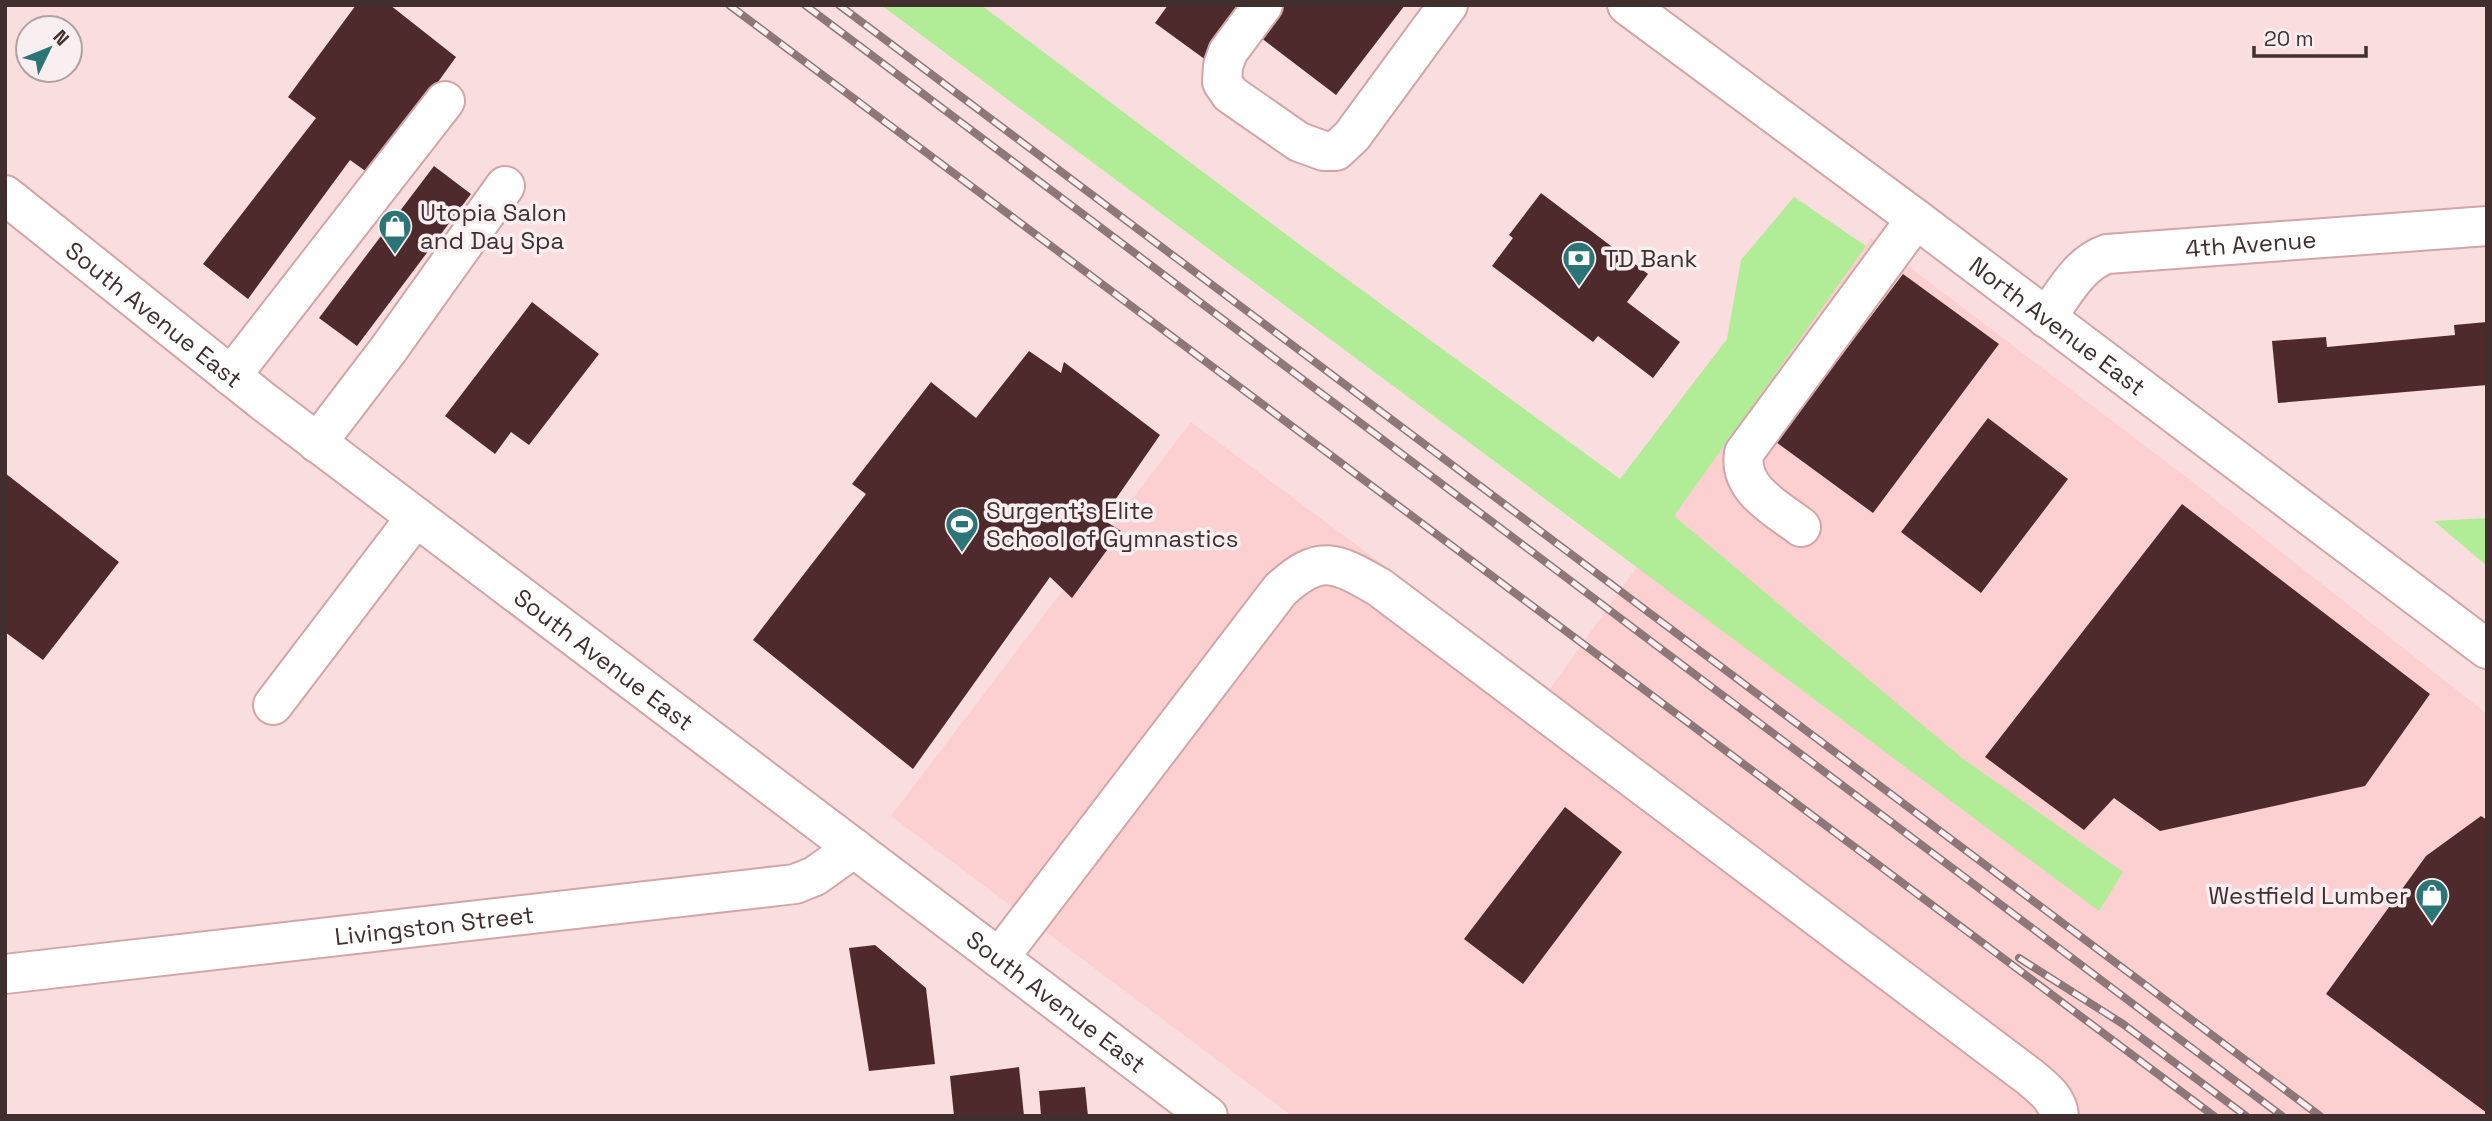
<svg xmlns="http://www.w3.org/2000/svg" width="2492" height="1121" font-family="'Space Grotesk',sans-serif">
<style>
.built{fill:#fccfd0}
.green{fill:#b1ec96}
.building{fill:#4e2a2c}
.lines{fill:none;stroke-linecap:round;stroke-linejoin:round}
.minor-casing{stroke:#d2a5a6;stroke-width:42}
.major-casing{stroke:#d2a5a6;stroke-width:42}
.minor{stroke:#fff;stroke-width:38}
.major{stroke:#fff;stroke-width:38}
.rail-casing{stroke:#8e7778;stroke-width:8}
.rail{stroke:#f9eff0;stroke-width:5;stroke-dasharray:16;stroke-linecap:butt}
.labels{text-anchor:middle;dominant-baseline:central;stroke-width:7;stroke-linejoin:round;paint-order:stroke}
.poi-label{font-size:24px;fill:#412f30;stroke:#f9eff0;text-anchor:start}
.street-label{font-size:24px;fill:#412f30;stroke:#f9eff0}
</style>
<rect width="100%" height="100%" fill="#faddde"/>
<path class="built" d="M 1871,238 L 2190,480 L 2487,714 L 2487,1116 L 1292,1116 L 891,816 L 1191,422 L 1550,689 Z"/>
<path class="green" d="M 881,5 L 981,5 L 1303,247 L 1620,479 L 1727,339 L 1741,260 L 1794,197 L 1866,246 L 1674,516 L 1962,758 L 2123,872 L 2099,911 Z
M 2487,518 L 2487,566 L 2434,521 Z"/>
<path class="building" d="M 356,5 L 390,5 L 456,57 L 371,175 L 350,160 L 248,299 L 203,264 L 316,118 L 288,97 Z
M 1168,5 L 1253,5 L 1210,63 L 1155,23 Z
M 1277,5 L 1405,5 L 1336,95 L 1256,34 Z
M 434,166 L 471,194 L 357,346 L 319,318 Z
M 1541,193 L 1648,274 L 1627,302 L 1680,342 L 1653,378 L 1598,336 L 1593,342 L 1492,266 L 1513,238 L 1509,235 Z
M 1903,274 L 1999,344 L 1873,513 L 1776,442 Z
M 532,302 L 599,354 L 529,445 L 511,432 L 495,454 L 445,416 Z
M 2487,322 L 2487,385 L 2278,403 L 2272,341 L 2326,337 L 2327,347 L 2455,335 L 2454,325 Z
M 1029,351 L 1061,373 L 1064,362 L 1160,435 L 1102,519 L 1121,531 L 1072,598 L 1050,577 L 913,769 L 753,640 L 866,494 L 852,484 L 931,382 L 976,418 Z
M 1988,418 L 2068,479 L 1981,593 L 1901,532 Z
M 5,473 L 119,562 L 43,660 L 5,632 Z
M 2182,504 L 2430,694 L 2365,786 L 2160,831 L 2114,798 L 2084,830 L 1985,757 Z
M 1565,807 L 1622,852 L 1523,984 L 1464,939 Z
M 2481,816 L 2487,820 L 2487,1113 L 2326,994 L 2426,856 Z
M 875,945 L 926,988 L 935,1064 L 869,1071 L 849,948 Z
M 1019,1067 L 1024,1116 L 954,1116 L 950,1076 Z
M 1085,1087 L 1088,1116 L 1041,1116 L 1039,1091 Z"/>
<g class="lines">
<defs>
<g id="minor">
<path d="M 1263,5 L 1228,52 L 1223,66 L 1222,82 L 1230,94 L 1299,142 L 1324,151 L 1336,151 L 1352,136 L 1448,5"/>
<path id="s1" d="M 2046,318 C 2063,295 2079,263 2107,254 L 2487,226"/>
<path d="M 231,376 L 445,101"/>
<path d="M 317,443 L 388,350 L 505,186"/>
<path d="M 1801,527 C 1776,508 1738,489 1744,453 L 1916,219"/>
<path d="M 273,705 L 416,517"/>
<path d="M 999,958 L 1280,590 C 1320,553 1335,562 1379,587 L 2030,1077 C 2043,1088 2058,1099 2059,1116"/>
<path id="s2" d="M 5,974 L 795,884 L 815,876 L 854,848"/>
</g>
<g id="major">
<path id="s3" d="M 1627,5 L 1916,219 L 2487,649"/>
<path id="s4" d="M 5,195 L 264,402 L 1208,1116"/>
</g>
</defs>
<use href="#minor" class="minor-casing"/>
<use href="#major" class="major-casing"/>
<use href="#minor" class="minor"/>
<use href="#major" class="major"/>
<defs>
<path id="rail" d="M 729,5 L 2214,1116
M 805,5 L 2282,1116
M 839,5 L 2320,1116
M 2019,958 L 2123,1024 L 2246,1116"/>
</defs>
<use href="#rail" class="rail-casing"/>
<use href="#rail" class="rail"/>
</g>
<defs>
<symbol id="shop-pin" viewBox="-11 -11 22 30"><path d="M0 17L-7.5 6A9.5 9.5 0 1 1 7.5 6Z" fill="#2b7576" stroke="#f9eff0"/><path d="M-5-2.5h2.3a2.7 3.5 0 0 1 5.4 0H5L5.5 6h-11ZM-1.5-2.5h3a1.5 2.3 0 0 0-3 0Z" fill="#fff"/></symbol>
<symbol id="bank-pin" viewBox="-11 -11 22 30"><path d="M0 17L-7.5 6A9.5 9.5 0 1 1 7.5 6Z" fill="#2b7576" stroke="#f9eff0"/><path d="M-6-4H6V4H-6ZM0-2.3a2.3 2.3 0 1 0 0 4.6a2.3 2.3 0 1 0 0-4.6Z" fill="#fff"/></symbol>
<symbol id="stadium-pin" viewBox="-11 -11 22 30"><path d="M0 17L-7.5 6A9.5 9.5 0 1 1 7.5 6Z" fill="#2b7576" stroke="#f9eff0"/><path d="M0-5a6.5 5 0 1 0 0 10a6.5 5 0 1 0 0-10ZM-3.5-1.8h7v3.6h-7Z" fill="#fff"/></symbol>
</defs>
<g fill-rule="evenodd">
<use href="#shop-pin" x="376" y="207" width="38" height="52"/>
<use href="#bank-pin" x="1560" y="239" width="38" height="52"/>
<use href="#stadium-pin" x="943" y="505" width="38" height="52"/>
<use href="#shop-pin" x="2413" y="876" width="38" height="52"/>
</g>
<g class="labels">
<g class="poi-label">
<text x="420" y="212">Utopia Salon<tspan x="420" dy="28">and Day Spa</tspan></text>
<text x="1604" y="258">TD Bank</text>
<text x="986" y="510">Surgent's Elite<tspan x="986" dy="28">School of Gymnastics</tspan></text>
<text x="2408" y="895" text-anchor="end">Westfield Lumber</text>
</g>
<g class="street-label">
<text stroke="none"><textPath href="#s1" startOffset="234">4th Avenue</textPath></text>
<text stroke="none"><textPath href="#s4" startOffset="191">South Avenue East</textPath></text>
<text stroke="none"><textPath href="#s3" startOffset="537">North Avenue East</textPath></text>
<text stroke="none"><textPath href="#s4" startOffset="758">South Avenue East</textPath></text>
<text stroke="none"><textPath href="#s2" startOffset="432">Livingston Street</textPath></text>
<text stroke="none"><textPath href="#s4" startOffset="1325">South Avenue East</textPath></text>
</g>
</g>
<rect width="2492" height="1121" fill="none" stroke="#412f30" stroke-width="14"/>
<g transform="translate(49 49) rotate(47)"><circle r="33" fill="#f9eff0" stroke="#afa2a3" stroke-width="2"/>
<path d="M0-5L12 26L0 18L-12 26Z" fill="#2b7576"/>
<text y="-10" font-size="19" font-weight="bold" text-anchor="middle" fill="#412f30">N</text>
</g>
<path d="M2254 46v10h112v-10" fill="none" stroke="#412f30" stroke-width="3.5"/>
<text x="2264" y="46" font-size="21" fill="#412f30" stroke="#f9eff0" stroke-width="5" paint-order="stroke">20 m</text>
</svg>
